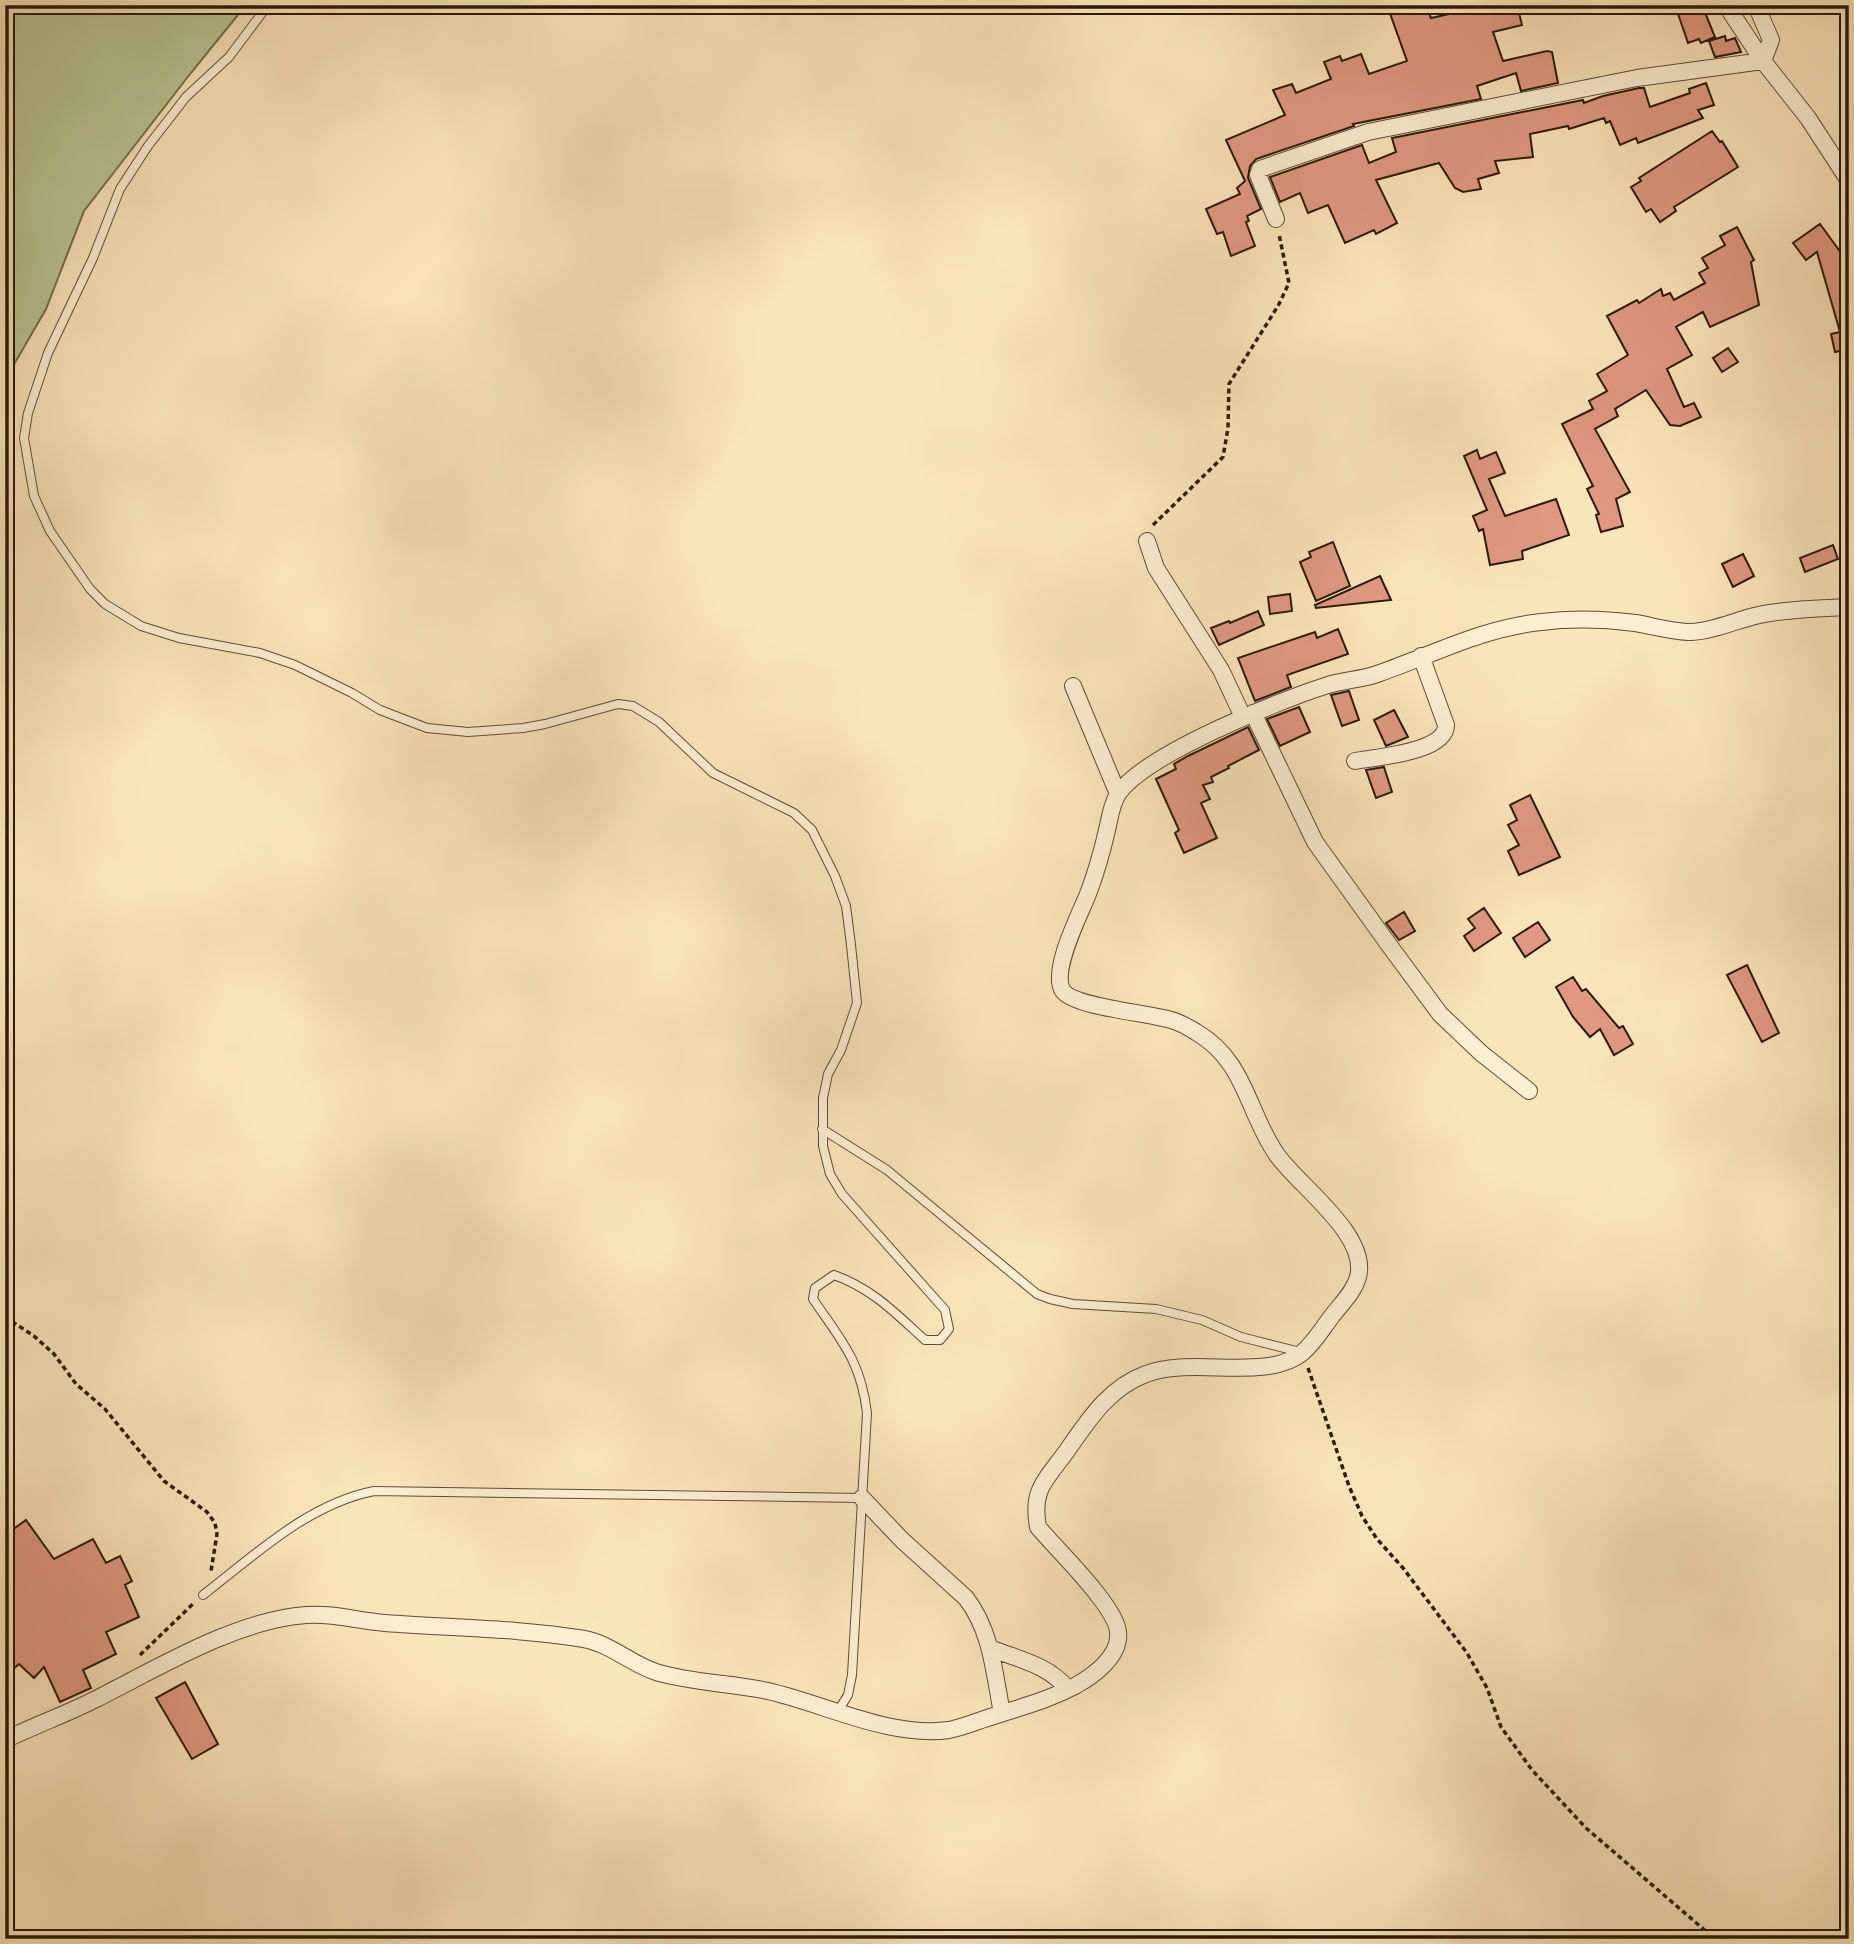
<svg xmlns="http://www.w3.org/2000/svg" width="1854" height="1944" font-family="'IM FELL French Canon',serif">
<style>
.green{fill:#b9c693;stroke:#726f50;stroke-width:2}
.building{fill:#e09980;stroke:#2b180d;stroke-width:2}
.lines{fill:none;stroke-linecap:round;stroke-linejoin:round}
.service-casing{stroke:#5f4b38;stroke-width:10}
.minor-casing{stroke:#5f4b38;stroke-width:18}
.path{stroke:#2b180d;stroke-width:3.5;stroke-dasharray:5 3.5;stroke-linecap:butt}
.service{stroke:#fceed2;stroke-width:8}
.minor{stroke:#fceed2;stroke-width:16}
</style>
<rect width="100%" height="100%" fill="#fae5b9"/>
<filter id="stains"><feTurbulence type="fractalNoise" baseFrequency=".00286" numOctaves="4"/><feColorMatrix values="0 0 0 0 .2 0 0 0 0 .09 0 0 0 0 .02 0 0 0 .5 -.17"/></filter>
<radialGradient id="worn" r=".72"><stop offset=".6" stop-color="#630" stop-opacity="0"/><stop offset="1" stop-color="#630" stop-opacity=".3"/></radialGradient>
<path class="green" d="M 5,5 L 246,5 L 190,74 L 84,211 L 46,309 L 5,380 Z"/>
<path class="building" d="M 1387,5 L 1426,5 L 1431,18 L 1458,12 L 1456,5 L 1517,5 L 1522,25 L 1493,32 L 1503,61 L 1547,51 L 1552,52 L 1558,83 L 1521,91 L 1516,73 L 1477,86 L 1481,99 L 1353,124 L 1354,126 L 1256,159 L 1250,166 L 1248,178 L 1261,209 L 1247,216 L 1249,221 L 1246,222 L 1255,246 L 1231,256 L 1223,232 L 1217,234 L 1206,209 L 1240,194 L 1237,188 L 1245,181 L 1226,140 L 1285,115 L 1273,90 L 1292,84 L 1296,93 L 1331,79 L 1324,62 L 1340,56 L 1342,61 L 1361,54 L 1369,74 L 1407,61 Z
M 1675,5 L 1702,5 L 1715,37 L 1701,43 L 1699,39 L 1688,43 Z
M 1725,36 L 1726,41 L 1735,38 L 1741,52 L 1715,57 L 1709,41 Z
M 1706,83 L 1714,105 L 1698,110 L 1703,118 L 1638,143 L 1636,138 L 1620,145 L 1610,121 L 1606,123 L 1604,118 L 1569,129 L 1568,126 L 1530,134 L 1533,157 L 1495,161 L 1499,173 L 1478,179 L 1481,189 L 1463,192 L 1455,188 L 1439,163 L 1376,180 L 1397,223 L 1376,234 L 1374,230 L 1345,243 L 1328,205 L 1308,213 L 1300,193 L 1280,202 L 1270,177 L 1362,145 L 1369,163 L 1396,152 L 1392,138 L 1583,100 L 1584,103 L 1603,96 L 1639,88 L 1644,88 L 1650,107 L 1690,93 L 1689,89 Z
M 1712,131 L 1720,142 L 1722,141 L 1738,167 L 1674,207 L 1676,211 L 1660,222 L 1651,209 L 1646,212 L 1631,187 L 1641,181 L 1639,178 Z
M 1820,224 L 1844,257 L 1849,256 L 1849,349 L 1835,352 L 1831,334 L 1840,332 L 1817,252 L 1806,260 L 1793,243 Z
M 1737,227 L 1754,260 L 1751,262 L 1759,305 L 1710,327 L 1703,312 L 1676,327 L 1692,355 L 1667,369 L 1684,407 L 1694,403 L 1701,417 L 1680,426 L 1670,425 L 1646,390 L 1615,409 L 1618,416 L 1595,429 L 1630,492 L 1616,499 L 1623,526 L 1601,532 L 1596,515 L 1599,514 L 1587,489 L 1593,486 L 1562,424 L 1593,409 L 1589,401 L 1607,391 L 1597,374 L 1628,355 L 1607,316 L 1637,300 L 1639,303 L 1661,289 L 1663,296 L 1670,293 L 1674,300 L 1705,283 L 1699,273 L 1708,268 L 1702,258 L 1725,245 L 1720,236 Z
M 1728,348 L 1738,362 L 1722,372 L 1713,358 Z
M 1477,450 L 1480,459 L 1496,452 L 1505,473 L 1489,479 L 1505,516 L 1556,499 L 1569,535 L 1522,551 L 1523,559 L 1490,565 L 1483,529 L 1479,531 L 1473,516 L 1487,510 L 1464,456 Z
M 1333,542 L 1350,586 L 1316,601 L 1300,562 L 1311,557 L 1309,552 Z
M 1833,545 L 1838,559 L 1805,572 L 1800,558 Z
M 1743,554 L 1754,576 L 1733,587 L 1722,564 Z
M 1380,576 L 1391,600 L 1316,608 L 1315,605 Z
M 1290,594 L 1292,611 L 1270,614 L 1268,597 Z
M 1258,611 L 1264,625 L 1219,645 L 1211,628 L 1229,621 L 1230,623 Z
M 1338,629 L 1348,654 L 1287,675 L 1291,687 L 1255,701 L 1238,658 L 1315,632 L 1317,638 Z
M 1349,691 L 1359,720 L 1342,726 L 1331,695 Z
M 1299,707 L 1310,732 L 1280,746 L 1267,719 Z
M 1394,710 L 1408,737 L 1386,746 L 1374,720 Z
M 1248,727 L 1259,750 L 1228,766 L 1229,768 L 1211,777 L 1213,782 L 1203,785 L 1210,799 L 1201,803 L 1217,838 L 1184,853 L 1175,833 L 1179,830 L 1156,779 L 1176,769 L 1174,764 L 1188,756 Z
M 1384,767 L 1392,792 L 1376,798 L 1366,770 Z
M 1530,795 L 1560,857 L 1519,875 L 1508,851 L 1519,845 L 1508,825 L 1517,820 L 1510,805 Z
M 1484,908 L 1501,933 L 1474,951 L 1464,936 L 1475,928 L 1468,919 Z
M 1404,912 L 1415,931 L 1399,940 L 1386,923 Z
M 1538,922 L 1550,940 L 1525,957 L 1513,938 Z
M 1747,965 L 1779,1033 L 1762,1042 L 1727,975 Z
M 1573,977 L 1582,991 L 1586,989 L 1619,1028 L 1623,1026 L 1633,1044 L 1614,1055 L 1600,1029 L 1590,1037 L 1573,1017 L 1556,987 Z
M 26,1520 L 54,1559 L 93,1539 L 106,1563 L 120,1556 L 132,1581 L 125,1585 L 139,1617 L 106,1632 L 116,1654 L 83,1670 L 91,1688 L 60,1702 L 44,1667 L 34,1678 L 19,1664 L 5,1676 L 5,1535 Z
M 185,1682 L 218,1744 L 192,1759 L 156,1698 Z"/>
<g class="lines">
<defs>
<path id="service" d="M 268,5 L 229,57 L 186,97 L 148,146 L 120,189 L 93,258 L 48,353 L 28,413 L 24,438 L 34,496 L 50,531 L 90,589 L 105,604 L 141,626 L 179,638 L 260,653 L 295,665 L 352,693 L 380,710 L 427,728 L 468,732 L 523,728 L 545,724 L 618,704 L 633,706 L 659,722 L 713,773 L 794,813 L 812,830 L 835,876 L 846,906 L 851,945 L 857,1003 L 841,1050 L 828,1074 L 823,1098 L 823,1146 L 830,1174 L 842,1194 L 945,1310 L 949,1329 L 940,1340 L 925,1340 C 895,1313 873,1289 834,1275 L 815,1288 L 813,1299 C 841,1340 861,1361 867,1413 L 852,1675 L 848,1695 L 838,1711
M 822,1129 L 887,1170 L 1037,1294 L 1050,1299 L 1073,1304 L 1156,1309 L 1202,1320 L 1241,1337 L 1300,1352
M 203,1595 C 255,1555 308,1504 374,1491 L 862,1498"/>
<path id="minor" d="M 1726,5 L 1763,61 L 1771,40 L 1756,5
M 1276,219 L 1258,175 L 1260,169 L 1368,132 L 1637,78 L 1763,61 L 1808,118 L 1849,181
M 1147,541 L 1156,568 L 1221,670 L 1243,717
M 1073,686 L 1118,794
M 1253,713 L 1315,842 L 1389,945 L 1440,1014 L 1481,1053 L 1529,1091
M 1355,761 C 1378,757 1446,752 1446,725 L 1421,656
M 862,1498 L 902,1540 L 966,1598 C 992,1632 994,1673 1002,1713
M 992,1649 C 1021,1660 1048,1665 1068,1689
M 5,1740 C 35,1725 67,1714 96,1699 C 158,1668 236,1620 306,1615 C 335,1613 357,1621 385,1623 C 451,1628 518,1628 584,1639 C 611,1644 631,1664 656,1672 C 692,1683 731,1683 768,1691 C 825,1704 890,1738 949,1730 C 965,1727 979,1720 994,1716 C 1024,1706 1046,1701 1075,1686 C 1093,1676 1121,1656 1118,1632 C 1116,1606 1056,1549 1038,1527 C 1031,1489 1046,1480 1066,1452 C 1088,1421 1108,1388 1146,1374 C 1191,1356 1266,1382 1302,1353 C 1314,1343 1322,1329 1332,1316 C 1341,1304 1354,1292 1358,1277 C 1369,1235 1300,1187 1277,1155 C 1247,1112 1246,1061 1196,1032 C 1188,1027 1179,1022 1171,1020 C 1149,1013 1074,1007 1063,991 C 1050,972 1080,914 1088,894 C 1096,873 1102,852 1107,830 C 1110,818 1111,805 1118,794 C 1144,755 1278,701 1325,686 C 1343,680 1362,680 1380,673 C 1434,654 1483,628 1541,622 C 1572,618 1604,619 1635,623 C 1653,626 1673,632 1691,632 C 1716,631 1740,618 1764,614 C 1792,609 1821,608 1849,607"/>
</defs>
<use href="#service" class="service-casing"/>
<use href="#minor" class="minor-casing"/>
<path class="path" d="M 1153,525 L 1223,457 L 1228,428 L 1229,384 L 1278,306 L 1289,283 L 1279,234
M 5,1317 L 34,1336 L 54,1354 L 76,1384 L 105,1409 L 164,1481 L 207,1512 L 215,1523 L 217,1534 L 211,1571
M 1308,1368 L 1349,1486 L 1362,1516 L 1377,1539 L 1403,1568 L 1467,1653 L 1487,1688 L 1501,1727 L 1532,1770 L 1586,1828 L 1715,1939
M 140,1655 L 195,1602"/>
<use href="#service" class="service"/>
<use href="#minor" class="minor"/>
</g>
<rect width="1854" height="1944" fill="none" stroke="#fae5b9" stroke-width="28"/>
<rect x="7" y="7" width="1840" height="1930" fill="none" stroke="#2b180d" stroke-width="3.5"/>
<rect x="14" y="14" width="1826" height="1916" fill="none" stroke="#2b180d" stroke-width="2"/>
<rect width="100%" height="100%" filter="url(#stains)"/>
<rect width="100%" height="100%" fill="url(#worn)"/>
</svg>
